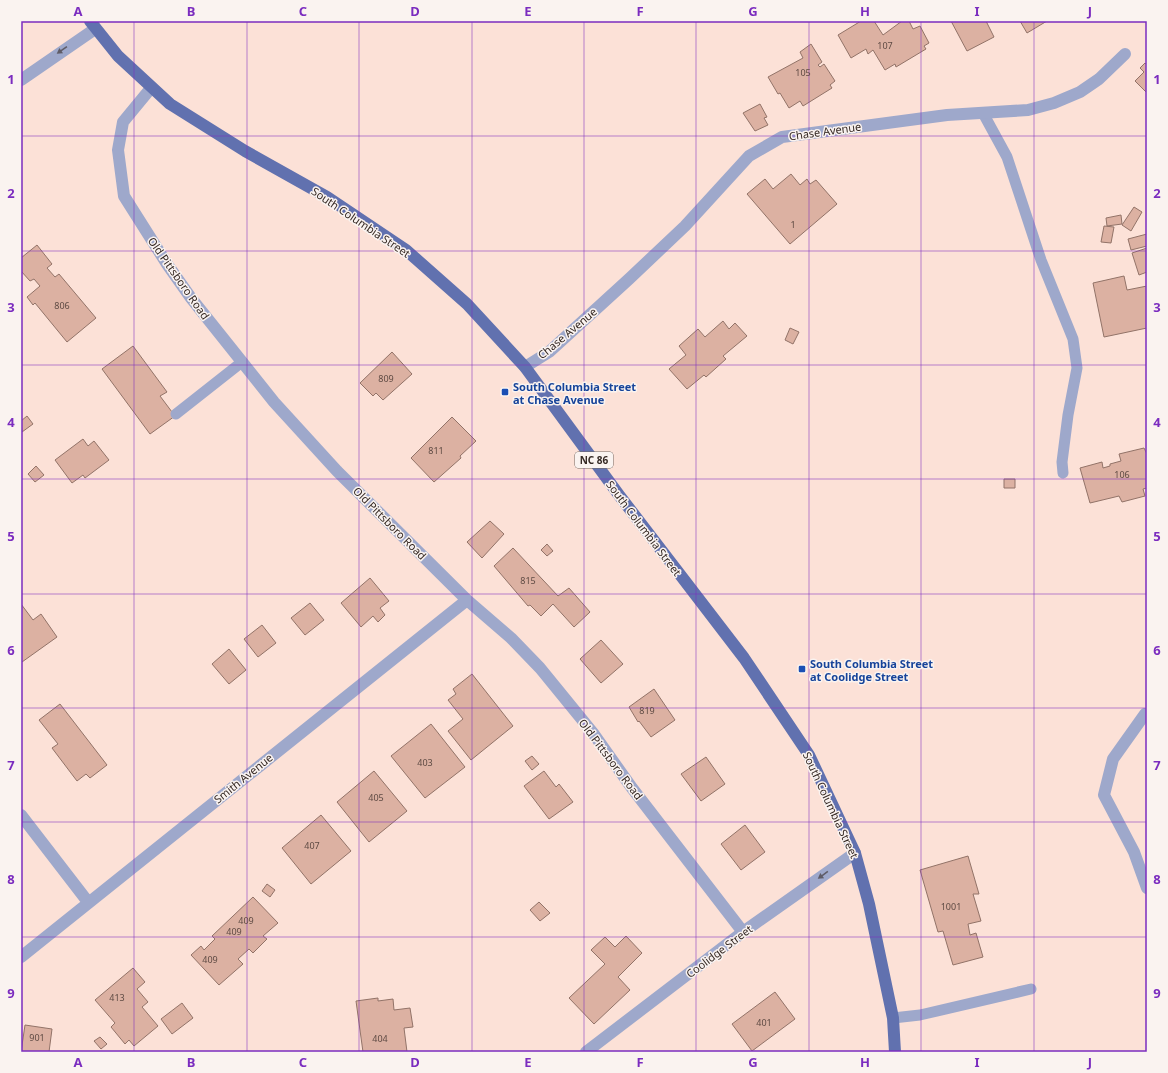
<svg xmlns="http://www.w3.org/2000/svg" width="1168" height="1073" font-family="'Noto Sans',sans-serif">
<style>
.building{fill:#dcb1a2;stroke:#927368}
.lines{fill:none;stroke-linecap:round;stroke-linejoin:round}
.service{stroke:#9ea8cb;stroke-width:11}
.minor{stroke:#9ea8cb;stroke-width:12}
.primary{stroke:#6171af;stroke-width:12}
.oneway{fill:#5f5c67}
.grid{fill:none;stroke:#7b2cbf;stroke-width:1;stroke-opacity:0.55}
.transit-dot{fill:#1a4fb4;stroke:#faf3f0;stroke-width:1.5}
.labels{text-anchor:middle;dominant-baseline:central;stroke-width:3;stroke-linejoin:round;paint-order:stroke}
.number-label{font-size:9px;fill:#5f4b44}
.shield{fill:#faf3f0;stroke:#706661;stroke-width:1}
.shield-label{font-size:10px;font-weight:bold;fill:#352924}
.street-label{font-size:11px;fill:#352924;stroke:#faf3f0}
.transit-label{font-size:11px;font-weight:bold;fill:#164399;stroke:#faf3f0;text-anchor:start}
.neatline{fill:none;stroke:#7b2cbf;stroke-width:1.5}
.grid-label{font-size:13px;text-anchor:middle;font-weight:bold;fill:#7b2cbf}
</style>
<rect width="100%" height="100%" fill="#fce1d7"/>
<path class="building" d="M 861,21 L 874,21 L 883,35 L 902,21 L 909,21 L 913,29 L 920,26 L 929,43 L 924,46 L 926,49 L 896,67 L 895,64 L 885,70 L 873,50 L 868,54 L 866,49 L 851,58 L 838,35 Z
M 951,21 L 986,21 L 994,37 L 967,51 Z
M 1020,21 L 1047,21 L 1027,33 Z
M 811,44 L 822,62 L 818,65 L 820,67 L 824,64 L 835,81 L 830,85 L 832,88 L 803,106 L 800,101 L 789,108 L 780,93 L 778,94 L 768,77 L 803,58 L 800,52 Z
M 1145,63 L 1147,65 L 1147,93 L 1135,81 L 1144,72 L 1140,68 Z
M 760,104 L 767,117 L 764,118 L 768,125 L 755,131 L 743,113 Z
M 791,174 L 800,185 L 807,179 L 810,184 L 816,180 L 837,204 L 790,244 L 747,194 L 765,179 L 773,189 Z
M 1134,207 L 1142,212 L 1131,231 L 1122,225 Z
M 1121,215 L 1122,224 L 1107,226 L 1106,218 Z
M 1104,226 L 1114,227 L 1111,243 L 1101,242 Z
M 1147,234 L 1147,246 L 1131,250 L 1128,239 Z
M 37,245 L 52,264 L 47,268 L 55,277 L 59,274 L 96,318 L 67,342 L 35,303 L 33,305 L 27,297 L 40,286 L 34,279 L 30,281 L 21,271 L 21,258 Z
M 1147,248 L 1147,272 L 1139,275 L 1132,253 Z
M 1124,276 L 1127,290 L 1147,286 L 1147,328 L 1104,337 L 1093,283 Z
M 723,321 L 729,329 L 735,323 L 747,336 L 723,356 L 726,359 L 706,377 L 704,375 L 687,389 L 669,369 L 686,355 L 679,346 L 698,329 L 705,337 Z
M 790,328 L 799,332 L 793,344 L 785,340 Z
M 133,346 L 167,392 L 160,396 L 175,416 L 150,434 L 102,369 Z
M 392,352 L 412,374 L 383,400 L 376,393 L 373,396 L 360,383 Z
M 27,416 L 33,424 L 22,432 L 21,421 Z
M 452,417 L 476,441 L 460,456 L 461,458 L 434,482 L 411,458 Z
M 83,439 L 88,446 L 94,441 L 109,460 L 85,478 L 83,475 L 72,483 L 55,460 Z
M 1144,448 L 1147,454 L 1147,488 L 1143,489 L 1145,496 L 1122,502 L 1119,496 L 1090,503 L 1080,468 L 1102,462 L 1103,468 L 1110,466 L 1110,464 L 1121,461 L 1119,454 Z
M 36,466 L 44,475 L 35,482 L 28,474 Z
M 1004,479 L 1015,479 L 1015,488 L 1004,488 Z
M 490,521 L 504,534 L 482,558 L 467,542 Z
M 547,544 L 553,551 L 547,556 L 541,550 Z
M 513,548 L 558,596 L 569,588 L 590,612 L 574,627 L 553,604 L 541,616 L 530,605 L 528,606 L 494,566 Z
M 370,578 L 389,601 L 380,608 L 385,615 L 378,622 L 373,616 L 361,627 L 341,603 Z
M 310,603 L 324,620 L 305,635 L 291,618 Z
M 21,604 L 33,620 L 41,614 L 57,637 L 22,662 L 21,660 Z
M 262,625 L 276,643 L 258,657 L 244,639 Z
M 601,640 L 623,664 L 601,683 L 580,659 Z
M 229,649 L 246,670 L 229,684 L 212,664 Z
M 472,674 L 513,726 L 471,760 L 448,731 L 463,719 L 448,700 L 456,694 L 453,689 Z
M 654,689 L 675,720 L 651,737 L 639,721 L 638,722 L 629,707 Z
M 60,704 L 107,765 L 90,778 L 86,774 L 77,781 L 52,748 L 58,744 L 39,720 Z
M 431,724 L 465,767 L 425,798 L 391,756 Z
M 532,756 L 539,764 L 532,770 L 525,761 Z
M 706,757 L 725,784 L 701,801 L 681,774 Z
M 374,771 L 407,811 L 369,842 L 337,802 Z
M 544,771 L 556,787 L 559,784 L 573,802 L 549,819 L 524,786 Z
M 321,815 L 351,851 L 311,884 L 282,848 Z
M 745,825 L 765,852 L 741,870 L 721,844 Z
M 968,856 L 979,894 L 973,894 L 981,921 L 968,924 L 970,935 L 976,933 L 983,957 L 953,965 L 943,931 L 938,932 L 920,870 Z
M 267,884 L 275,890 L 270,897 L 262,891 Z
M 253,897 L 278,923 L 263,936 L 267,939 L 253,953 L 249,949 L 238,959 L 243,964 L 219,985 L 191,955 L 201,946 L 204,950 L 215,939 L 212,936 Z
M 539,902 L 550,913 L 540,921 L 530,910 Z
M 626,936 L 642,953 L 618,977 L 630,990 L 594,1024 L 569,998 L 605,964 L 591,950 L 605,937 L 615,947 Z
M 133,968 L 145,982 L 137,989 L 148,1002 L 142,1007 L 158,1026 L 134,1046 L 129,1040 L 125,1044 L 111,1027 L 115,1023 L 95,1000 Z
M 775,992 L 795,1019 L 752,1051 L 732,1024 Z
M 378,998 L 378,1001 L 393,999 L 394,1010 L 410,1008 L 413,1027 L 404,1028 L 407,1052 L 363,1052 L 356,1001 Z
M 182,1003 L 193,1018 L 172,1034 L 161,1019 Z
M 25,1025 L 52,1029 L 49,1052 L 21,1052 Z
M 100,1037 L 107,1044 L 101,1049 L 94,1041 Z"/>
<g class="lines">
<path class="service" d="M 983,113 L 1007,157 L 1041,260 L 1073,339 L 1077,368 L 1068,415 L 1062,462 L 1063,473
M 176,414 L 242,362
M 893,1018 L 920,1015 L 1031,989"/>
<path class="minor" d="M 21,80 L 95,29
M 151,88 L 123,122 L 118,150 L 124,196 L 167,264 L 191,298 L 274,402 L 337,471 L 467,600 L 511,638 L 540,668 L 593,733 L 632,788 L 743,932
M 525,367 L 549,352 L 629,279 L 685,226 L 749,156 L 782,137 L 947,115 L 1028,110 L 1054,103 L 1080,92 L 1099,79 L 1125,54
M 1145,714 L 1113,759 L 1104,795 L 1134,852 L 1147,888
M 21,815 L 88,902
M 21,957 L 467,600
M 586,1052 L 743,932 L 855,853"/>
<path class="primary" d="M 90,21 L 118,56 L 170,104 L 245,151 L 327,197 L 406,250 L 467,304 L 525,367 L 619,495 L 744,658 L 809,755 L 855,853 L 869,904 L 893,1018 L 895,1052"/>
</g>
<defs><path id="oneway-solid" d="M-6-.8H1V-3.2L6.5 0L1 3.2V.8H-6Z"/></defs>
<g class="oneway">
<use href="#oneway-solid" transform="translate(62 50) rotate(145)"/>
<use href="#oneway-solid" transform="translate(823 875) rotate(144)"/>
</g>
<path class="grid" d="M 134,21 L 134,1052M 247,21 L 247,1052M 359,21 L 359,1052M 472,21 L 472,1052M 584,21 L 584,1052M 696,21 L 696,1052M 809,21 L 809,1052M 921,21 L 921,1052M 1034,21 L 1034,1052M 21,136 L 1147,136M 21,251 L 1147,251M 21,365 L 1147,365M 21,479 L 1147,479M 21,594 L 1147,594M 21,708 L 1147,708M 21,822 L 1147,822M 21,937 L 1147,937"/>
<g class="transit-dot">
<rect x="501" y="388" width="8" height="8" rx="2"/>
<rect x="798" y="665" width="8" height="8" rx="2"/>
</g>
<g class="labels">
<g class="number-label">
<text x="885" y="45">107</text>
<text x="803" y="72">105</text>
<text x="793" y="224">1</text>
<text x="62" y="305">806</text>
<text x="386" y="378">809</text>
<text x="436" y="450">811</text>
<text x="1122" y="474">106</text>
<text x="528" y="580">815</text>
<text x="647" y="710">819</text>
<text x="425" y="762">403</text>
<text x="376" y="797">405</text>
<text x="312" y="845">407</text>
<text x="951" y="906">1001</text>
<text x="246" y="920">409</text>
<text x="234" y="931">409</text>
<text x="210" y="959">409</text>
<text x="117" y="997">413</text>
<text x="764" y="1022">401</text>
<text x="37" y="1037">901</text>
<text x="380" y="1038">404</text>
</g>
<rect class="shield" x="575" y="452" width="38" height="16" rx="3"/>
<g class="shield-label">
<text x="594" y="460">NC 86</text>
</g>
<g class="street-label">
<text transform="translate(825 131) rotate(-8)">Chase Avenue</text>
<text transform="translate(361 222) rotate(34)">South Columbia Street</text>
<text transform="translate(179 278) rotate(55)">Old Pittsboro Road</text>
<text transform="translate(567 333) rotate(-40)">Chase Avenue</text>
<text transform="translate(390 523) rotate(45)">Old Pittsboro Road</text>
<text transform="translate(644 528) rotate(53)">South Columbia Street</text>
<text transform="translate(611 759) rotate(53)">Old Pittsboro Road</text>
<text transform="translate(243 778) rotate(-39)">Smith Avenue</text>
<text transform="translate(831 805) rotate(65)">South Columbia Street</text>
<text transform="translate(719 951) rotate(-37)">Coolidge Street</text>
</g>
<g class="transit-label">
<text x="513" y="386">South Columbia Street<tspan x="513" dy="13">at Chase Avenue</tspan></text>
<text x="810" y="663">South Columbia Street<tspan x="810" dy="13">at Coolidge Street</tspan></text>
</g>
</g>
<rect width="1168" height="1073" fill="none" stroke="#faf3f0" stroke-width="44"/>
<rect x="22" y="22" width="1124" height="1029" class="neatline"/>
<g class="grid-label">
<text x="78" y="16">A</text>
<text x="191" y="16">B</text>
<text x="303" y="16">C</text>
<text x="415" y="16">D</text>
<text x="528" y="16">E</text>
<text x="640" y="16">F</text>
<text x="753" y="16">G</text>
<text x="865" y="16">H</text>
<text x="977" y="16">I</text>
<text x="1090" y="16">J</text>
<text x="11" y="84">1</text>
<text x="1157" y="84">1</text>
<text x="11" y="198">2</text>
<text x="1157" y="198">2</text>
<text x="11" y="312">3</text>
<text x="1157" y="312">3</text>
<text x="11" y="427">4</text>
<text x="1157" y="427">4</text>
<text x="11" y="541">5</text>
<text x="1157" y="541">5</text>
<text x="11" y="655">6</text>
<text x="1157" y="655">6</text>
<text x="11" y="770">7</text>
<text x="1157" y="770">7</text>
<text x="11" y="884">8</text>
<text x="1157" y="884">8</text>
<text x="11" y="998">9</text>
<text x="1157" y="998">9</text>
<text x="78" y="1067">A</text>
<text x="191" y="1067">B</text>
<text x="303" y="1067">C</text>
<text x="415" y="1067">D</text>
<text x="528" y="1067">E</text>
<text x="640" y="1067">F</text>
<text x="753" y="1067">G</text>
<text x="865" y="1067">H</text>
<text x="977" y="1067">I</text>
<text x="1090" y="1067">J</text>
</g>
</svg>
